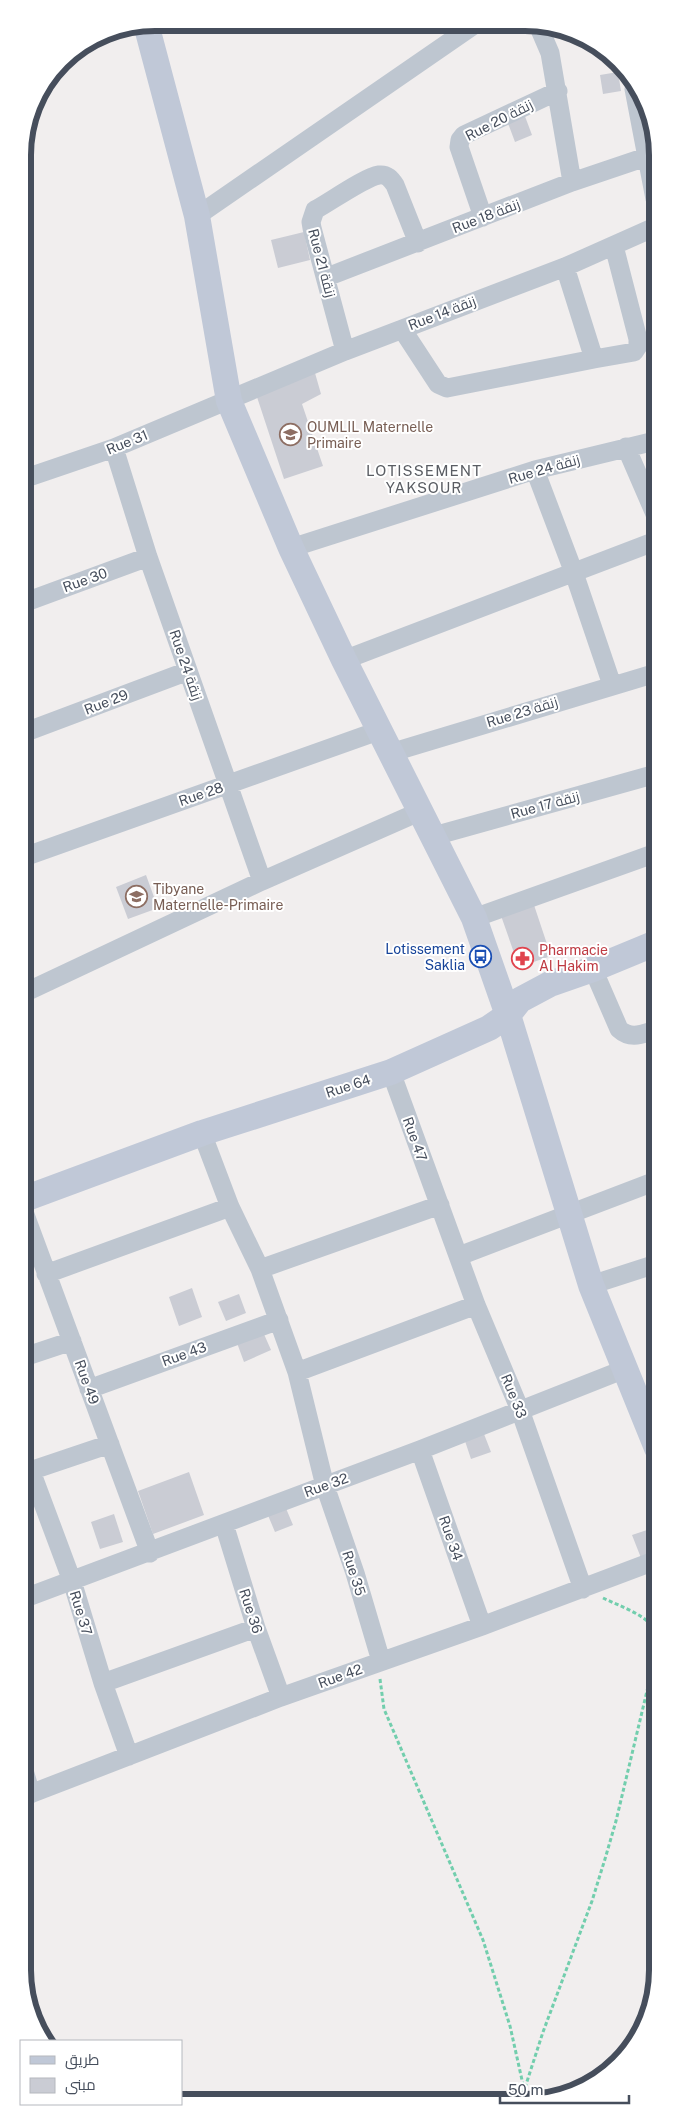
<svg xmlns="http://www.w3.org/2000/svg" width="680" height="2125" font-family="'Public Sans',Cairo,sans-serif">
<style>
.building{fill:#caccd4}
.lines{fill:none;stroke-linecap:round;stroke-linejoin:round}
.path{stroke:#72cead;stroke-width:3;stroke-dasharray:4 2.5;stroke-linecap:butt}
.street{stroke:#bec6d0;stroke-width:19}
.secondary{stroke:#c0c8d7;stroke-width:26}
.labels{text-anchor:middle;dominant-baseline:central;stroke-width:4;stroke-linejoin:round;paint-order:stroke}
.street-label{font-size:14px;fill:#464e5c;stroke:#fff}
.education-label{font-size:14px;fill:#785e54;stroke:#fff;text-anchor:start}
.transit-label{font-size:14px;fill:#164399;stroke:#fff;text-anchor:end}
.health-label{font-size:14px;fill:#be3a42;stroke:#fff;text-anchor:start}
.neighbourhood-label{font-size:15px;letter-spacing:1px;fill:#5a5d63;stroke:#fff}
.rim{fill:none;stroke:#464e5c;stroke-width:6}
</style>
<rect width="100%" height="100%" fill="#f1eeee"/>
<path class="building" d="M 618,72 L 621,91 L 603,94 L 600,75 Z
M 523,111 L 532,135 L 515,142 L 506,118 Z
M 304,232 L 310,260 L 278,268 L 271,240 Z
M 315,373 L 321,394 L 302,404 L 323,466 L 284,479 L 256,394 Z
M 146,875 L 158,908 L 128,919 L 116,887 Z
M 532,899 L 551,956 L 519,967 L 499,910 Z
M 192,1288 L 202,1317 L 179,1326 L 169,1297 Z
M 239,1294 L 246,1313 L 226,1321 L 218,1302 Z
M 263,1332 L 271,1350 L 244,1362 L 237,1343 Z
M 484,1434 L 491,1452 L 471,1459 L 465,1441 Z
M 189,1472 L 204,1515 L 153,1534 L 138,1491 Z
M 285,1506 L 293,1525 L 275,1532 L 267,1513 Z
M 114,1514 L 123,1542 L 100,1549 L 91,1522 Z
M 650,1529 L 657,1548 L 657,1558 L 643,1563 L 632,1535 Z"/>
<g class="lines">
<path class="path" d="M 603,1598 C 619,1606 651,1616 657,1634
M 380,1679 L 384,1709 L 483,1940 L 510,2026 L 524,2089
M 521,2100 L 543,2032 L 592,1901 L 605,1859 L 616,1821 L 657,1649"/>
<path class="street" d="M 538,25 L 550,53 L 572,182
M 634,89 L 655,199
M 197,216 L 474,25
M 483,217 L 459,147 L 460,140 L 464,135 L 558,91
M 565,267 L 594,359 L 634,352 L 638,346 L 638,339 L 614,246
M 327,277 L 572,182 L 646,157
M 402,329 L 438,384 L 447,388 L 594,359
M 345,351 L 312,228 L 311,222 L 315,210 C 330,202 365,177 379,175 C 387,174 391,179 395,185 L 418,243
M 626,447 L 655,514
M 114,448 L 148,557 L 262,881
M 535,470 L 574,573 L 612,685
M 23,479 L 114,448 L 345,351 L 565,267 L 655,227
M 291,548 L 535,470 L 655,441
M 23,603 L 148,557
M 344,660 L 656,541
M 23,733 L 188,671
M 390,753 L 656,673
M 434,836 L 656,774
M 24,857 L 378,731
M 474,918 L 656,853
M 593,969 L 619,1029 C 631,1040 642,1034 656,1030
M 24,993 L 262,881 L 421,811
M 391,1072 L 476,1305 L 520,1410 L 583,1589
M 202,1133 L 230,1207 L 260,1269 L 297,1372 L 325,1486 L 355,1573 L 381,1661
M 24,1212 L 150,1553
M 459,1256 L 656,1181
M 260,1269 L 440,1205
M 46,1274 L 230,1207
M 591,1285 L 656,1264
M 24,1357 L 72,1341
M 297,1372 L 476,1305
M 89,1389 L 279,1320
M 420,1450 L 482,1626
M 31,1471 L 72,1581 L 103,1683 L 129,1756
M 24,1473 L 110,1444
M 224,1524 L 256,1628 L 281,1697
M 25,1598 L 420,1450 L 625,1369
M 103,1683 L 256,1628
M 25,1774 L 31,1794
M 25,1796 L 281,1697 L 482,1626 L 657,1560"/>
<path class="secondary" d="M 146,24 L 197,216 L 229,401 L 291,548 L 344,660 L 474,918 L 508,1015 L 591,1285 L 657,1448
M 24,1199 L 202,1133 L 391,1072 L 489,1028 L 508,1015 L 520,1000 L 550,984 L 593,969 L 656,943"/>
</g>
<defs>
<symbol id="school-ring" viewBox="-11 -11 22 22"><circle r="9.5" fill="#fff" stroke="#8d6e63" stroke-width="1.5"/><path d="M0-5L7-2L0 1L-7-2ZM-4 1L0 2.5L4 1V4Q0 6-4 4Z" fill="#8d6e63"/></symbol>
<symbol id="bus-ring" viewBox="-11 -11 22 22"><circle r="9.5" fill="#fff" stroke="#1a4fb4" stroke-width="1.5"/><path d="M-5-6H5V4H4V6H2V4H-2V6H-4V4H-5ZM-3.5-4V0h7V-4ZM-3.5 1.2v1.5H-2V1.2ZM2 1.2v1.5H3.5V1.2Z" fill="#1a4fb4"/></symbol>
<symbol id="pharmacy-ring" viewBox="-11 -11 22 22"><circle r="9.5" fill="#fff" stroke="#e0444e" stroke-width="1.5"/><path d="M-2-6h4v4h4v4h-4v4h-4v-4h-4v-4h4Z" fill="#e0444e"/></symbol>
</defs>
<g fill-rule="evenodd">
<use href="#school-ring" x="278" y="422" width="25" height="25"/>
<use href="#school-ring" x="124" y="884" width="25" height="25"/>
<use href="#bus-ring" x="468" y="944" width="25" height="25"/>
<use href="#pharmacy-ring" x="510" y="946" width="25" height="25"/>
</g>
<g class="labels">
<g class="street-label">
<text transform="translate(499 120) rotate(-27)">Rue 20 زنقة</text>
<text transform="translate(486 216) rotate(-21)">Rue 18 زنقة</text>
<text transform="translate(322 263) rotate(75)">Rue 21 زنقة</text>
<text transform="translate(442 313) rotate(-21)">Rue 14 زنقة</text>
<text transform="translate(127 442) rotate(-22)">Rue 31</text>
<text transform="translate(544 469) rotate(-16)">Rue 24 زنقة</text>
<text transform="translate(85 580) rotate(-20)">Rue 30</text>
<text transform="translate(186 665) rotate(71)">Rue 24 زنقة</text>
<text transform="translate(106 702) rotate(-21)">Rue 29</text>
<text transform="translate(522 712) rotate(-17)">Rue 23 زنقة</text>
<text transform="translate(201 794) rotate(-19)">Rue 28</text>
<text transform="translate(545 805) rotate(-15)">Rue 17 زنقة</text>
<text transform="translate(348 1086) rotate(-18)">Rue 64</text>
<text transform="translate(415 1139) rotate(70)">Rue 47</text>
<text transform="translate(184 1354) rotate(-20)">Rue 43</text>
<text transform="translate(87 1382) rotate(70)">Rue 49</text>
<text transform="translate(514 1396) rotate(68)">Rue 33</text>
<text transform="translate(326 1485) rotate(-20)">Rue 32</text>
<text transform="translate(451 1538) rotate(71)">Rue 34</text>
<text transform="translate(354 1573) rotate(72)">Rue 35</text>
<text transform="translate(251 1611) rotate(72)">Rue 36</text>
<text transform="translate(81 1613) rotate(73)">Rue 37</text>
<text transform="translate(340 1676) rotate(-20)">Rue 42</text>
</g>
<g class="education-label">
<text x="307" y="427">OUMLIL Maternelle<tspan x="307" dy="16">Primaire</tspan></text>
<text x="153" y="889">Tibyane<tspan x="153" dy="16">Maternelle-Primaire</tspan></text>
</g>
<g class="transit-label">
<text x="465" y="949">Lotissement<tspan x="465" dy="16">Saklia</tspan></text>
</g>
<g class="health-label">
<text x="539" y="950">Pharmacie<tspan x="539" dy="16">Al Hakim</tspan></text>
</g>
<g class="neighbourhood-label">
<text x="424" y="470">LOTISSEMENT<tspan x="424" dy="17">YAKSOUR</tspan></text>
</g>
</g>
<path d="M0 0H680V2125H0ZM155 31H525A124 124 0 0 1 649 155V1970A124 124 0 0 1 525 2094H155A124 124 0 0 1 31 1970V155A124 124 0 0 1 155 31Z" fill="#fff" fill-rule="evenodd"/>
<path class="rim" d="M155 31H525A124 124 0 0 1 649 155V1970A124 124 0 0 1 525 2094H155A124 124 0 0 1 31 1970V155A124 124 0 0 1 155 31Z"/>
<rect x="20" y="2040" width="162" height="65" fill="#ffffff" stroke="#b5b8be"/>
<rect x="30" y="2056" width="25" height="8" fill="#c0c8d7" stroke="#b5b8be"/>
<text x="65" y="2065" font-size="15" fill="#464e5c">طريق</text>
<rect x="30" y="2078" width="25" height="15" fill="#caccd4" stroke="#b5b8be"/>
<text x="65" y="2090" font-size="15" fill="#464e5c">مبنى</text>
<path d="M500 2095v8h129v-8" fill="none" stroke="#464e5c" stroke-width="2.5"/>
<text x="508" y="2095" font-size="15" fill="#464e5c" stroke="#ffffff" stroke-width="4" paint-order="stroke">50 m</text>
</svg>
